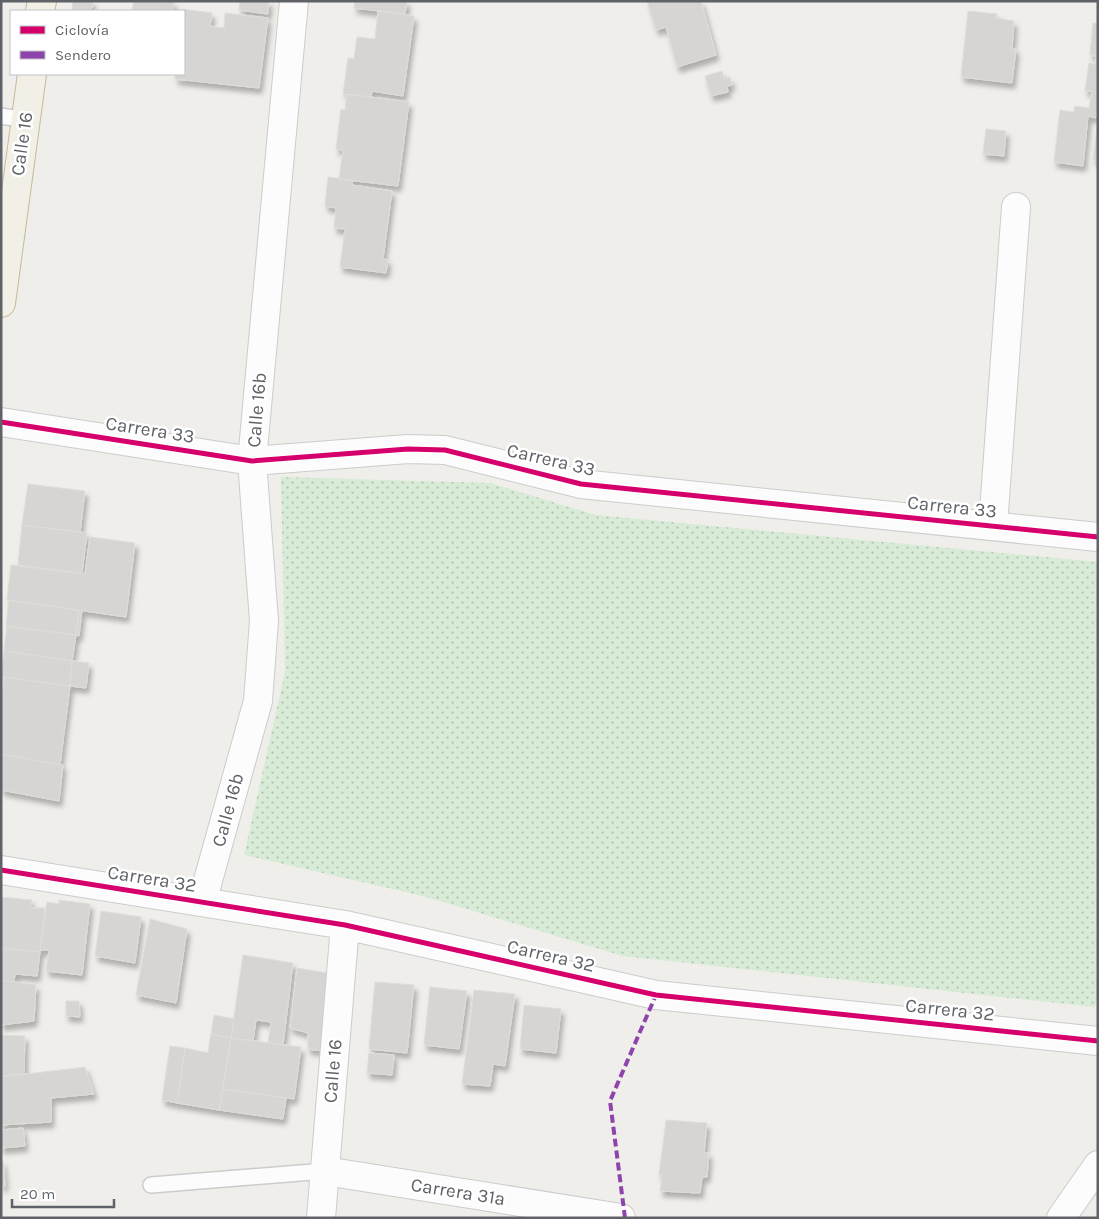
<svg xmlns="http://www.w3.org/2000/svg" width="1099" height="1219" font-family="Karla,sans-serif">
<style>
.park{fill:url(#park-dots)}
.building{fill:#d6d5d3;stroke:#deddd9;filter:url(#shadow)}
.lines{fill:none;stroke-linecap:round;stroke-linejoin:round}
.service-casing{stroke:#cbcccc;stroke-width:18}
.minor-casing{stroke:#cbcccc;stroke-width:30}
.trunk-casing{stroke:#c8b996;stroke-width:30}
.service{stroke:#fdfcfc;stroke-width:15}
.minor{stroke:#fdfcfc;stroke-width:28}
.trunk{stroke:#f2f0e6;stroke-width:28}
.quiet{stroke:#8e44ad;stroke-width:4;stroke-dasharray:8 4;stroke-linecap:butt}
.cycleway-casing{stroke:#fff;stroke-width:8}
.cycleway{stroke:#d6006c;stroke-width:5}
.labels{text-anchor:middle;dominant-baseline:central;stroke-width:5;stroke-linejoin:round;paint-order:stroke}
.street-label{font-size:19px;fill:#5f6368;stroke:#fff}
</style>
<defs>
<pattern id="park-dots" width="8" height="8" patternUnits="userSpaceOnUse" patternTransform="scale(1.25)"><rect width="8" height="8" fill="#d8ebd6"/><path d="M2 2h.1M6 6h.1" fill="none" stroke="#b2c2b1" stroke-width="1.8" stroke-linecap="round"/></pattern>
<filter id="shadow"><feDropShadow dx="3" dy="5.5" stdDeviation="2.5" flood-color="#0004"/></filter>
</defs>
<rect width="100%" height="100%" fill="#efeeea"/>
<path class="park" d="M 281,477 L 490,483 L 596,515 L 1098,562 L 1098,994 L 1095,1007 L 623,956 L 423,896 L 244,855 L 285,672 Z"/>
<path class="building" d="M 73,1 L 93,1 L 91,11 L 72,11 Z
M 134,1 L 174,2 L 173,11 L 132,11 Z
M 240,1 L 269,1 L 268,14 L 239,10 Z
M 355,1 L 407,1 L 405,14 L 354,8 Z
M 647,1 L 701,1 L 716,55 L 677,67 L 666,27 L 656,30 Z
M 183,9 L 212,13 L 210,26 L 224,28 L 225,13 L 268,18 L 259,88 L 175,79 L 175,74 L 184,74 Z
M 378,11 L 414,16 L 403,96 L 372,91 L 371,97 L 343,94 L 348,58 L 354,59 L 357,37 L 375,39 Z
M 968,11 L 997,14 L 996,18 L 1014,21 L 1012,49 L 1016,49 L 1012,83 L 961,77 Z
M 1093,23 L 1098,23 L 1098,109 L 1096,118 L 1088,116 L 1083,166 L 1054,162 L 1060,110 L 1074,112 L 1075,106 L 1089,108 L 1092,91 L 1085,91 L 1089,63 L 1095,64 L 1096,56 L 1090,55 Z
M 722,71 L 724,79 L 730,77 L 732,85 L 727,86 L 728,92 L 711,96 L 705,76 Z
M 347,94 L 409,102 L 398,186 L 339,179 L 343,150 L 336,149 L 341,109 L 345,110 Z
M 986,129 L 1006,131 L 1004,156 L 983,154 Z
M 1097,129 L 1098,129 L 1098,161 L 1093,160 Z
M 328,177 L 353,180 L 352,185 L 392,191 L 383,259 L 388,260 L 386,273 L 340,267 L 345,229 L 334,228 L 336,208 L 325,206 Z
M 28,484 L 85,491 L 80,532 L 22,525 Z
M 22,525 L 87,533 L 82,573 L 18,565 Z
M 90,537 L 135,543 L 126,617 L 7,600 L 11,565 L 85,574 Z
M 9,600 L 79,610 L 76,635 L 6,626 Z
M 79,610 L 82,610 L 79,636 L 76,635 Z
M 7,626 L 76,635 L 72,661 L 4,651 Z
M 4,651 L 72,661 L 70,686 L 1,677 Z
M 72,661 L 89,663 L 86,688 L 70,686 Z
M 4,677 L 70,686 L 60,765 L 1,754 L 1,698 Z
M 1,754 L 63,765 L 59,801 L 1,790 Z
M 1,897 L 32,900 L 30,908 L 45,908 L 40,952 L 1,948 Z
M 59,900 L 90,904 L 82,975 L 46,971 L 49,950 L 40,950 L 47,902 L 59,904 Z
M 101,911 L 141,917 L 135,963 L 95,956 Z
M 150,919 L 187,929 L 176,1003 L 136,995 Z
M 6,948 L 40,952 L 37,976 L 15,974 L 14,982 L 1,980 L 1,950 L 6,951 Z
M 243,955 L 293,963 L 283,1045 L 268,1043 L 271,1022 L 256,1020 L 253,1041 L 231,1038 Z
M 297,968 L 333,974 L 322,1051 L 308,1049 L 308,1033 L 290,1028 Z
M 1,980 L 36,985 L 34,1021 L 1,1025 Z
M 375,982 L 414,985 L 407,1053 L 369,1049 Z
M 430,987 L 467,991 L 459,1049 L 424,1045 Z
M 474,990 L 515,994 L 505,1066 L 493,1064 L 490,1086 L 462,1084 Z
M 66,1001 L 79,1001 L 80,1017 L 66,1016 Z
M 524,1005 L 561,1009 L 556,1053 L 520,1049 Z
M 214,1015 L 234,1019 L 231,1038 L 211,1034 Z
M 211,1034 L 231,1038 L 219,1110 L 177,1103 L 185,1048 L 208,1053 Z
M 1,1035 L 25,1036 L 24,1074 L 1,1076 Z
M 231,1038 L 301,1047 L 294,1099 L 223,1089 Z
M 170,1046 L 185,1048 L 177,1103 L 162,1100 Z
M 369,1053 L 394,1055 L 392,1075 L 367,1073 Z
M 85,1067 L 94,1094 L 51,1098 L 51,1122 L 1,1125 L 1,1077 Z
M 223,1089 L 286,1098 L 283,1119 L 219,1110 Z
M 666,1120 L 707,1123 L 704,1153 L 709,1153 L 707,1177 L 702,1177 L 700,1193 L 660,1191 L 662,1175 L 659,1175 Z
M 23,1128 L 25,1146 L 1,1148 L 1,1130 Z
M 1,1161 L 3,1161 L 5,1186 L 1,1186 Z"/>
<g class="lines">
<defs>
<path id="service" d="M 1,116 L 26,120
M 151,1185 L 325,1171"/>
<path id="minor" d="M 1,422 L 252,461 L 408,449 L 445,450 L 581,484 L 1098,537
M 993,526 L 1016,207
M 1,870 L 345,925 L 656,995 L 1098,1041
M 202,902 L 258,701 L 264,621 L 252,461 L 294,1
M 325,1171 L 621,1218
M 321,1218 L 345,925
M 1061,1218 L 1098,1165"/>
<path id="trunk" d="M 40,11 L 42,1
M 1,303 L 32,74"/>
</defs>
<use href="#service" class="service-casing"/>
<use href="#minor" class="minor-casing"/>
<use href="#trunk" class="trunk-casing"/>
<use href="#service" class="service"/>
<use href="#minor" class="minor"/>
<use href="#trunk" class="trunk"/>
<path class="quiet" d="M 625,1218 L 610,1101 L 656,995"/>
<defs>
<path id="cycleway" d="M 1,422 L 252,461 L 408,449 L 445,450 L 581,484 L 1098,537
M 1,870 L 345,925 L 656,995 L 1098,1041"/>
</defs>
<use href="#cycleway" class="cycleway-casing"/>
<use href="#cycleway" class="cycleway"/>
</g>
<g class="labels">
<g class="street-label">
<text transform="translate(22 144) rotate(-82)">Calle 16</text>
<text transform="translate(257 410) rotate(-85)">Calle 16b</text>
<text transform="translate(150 430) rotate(9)">Carrera 33</text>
<text transform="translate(551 460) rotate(13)">Carrera 33</text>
<text transform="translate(952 507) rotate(6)">Carrera 33</text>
<text transform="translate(228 810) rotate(-75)">Calle 16b</text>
<text transform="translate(152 879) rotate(9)">Carrera 32</text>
<text transform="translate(551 956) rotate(13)">Carrera 32</text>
<text transform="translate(950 1010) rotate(6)">Carrera 32</text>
<text transform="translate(333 1071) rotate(-85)">Calle 16</text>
<text transform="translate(458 1192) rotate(9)">Carrera 31a</text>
</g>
</g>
<rect width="1099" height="1219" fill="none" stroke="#5f6368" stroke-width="5"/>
<rect x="10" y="10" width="175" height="65" fill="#ffffff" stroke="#bfc1c3"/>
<rect x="20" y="26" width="25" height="8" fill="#d6006c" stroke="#bfc1c3"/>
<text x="55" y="35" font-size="15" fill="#5f6368">Ciclovía</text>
<rect x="20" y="51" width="25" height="8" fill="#8e44ad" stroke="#bfc1c3"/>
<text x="55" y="60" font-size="15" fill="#5f6368">Sendero</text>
<path d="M12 1199v8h102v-8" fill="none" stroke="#5f6368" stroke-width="2.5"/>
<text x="20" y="1199" font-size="15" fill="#5f6368" stroke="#ffffff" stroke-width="4" paint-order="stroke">20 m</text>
</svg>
